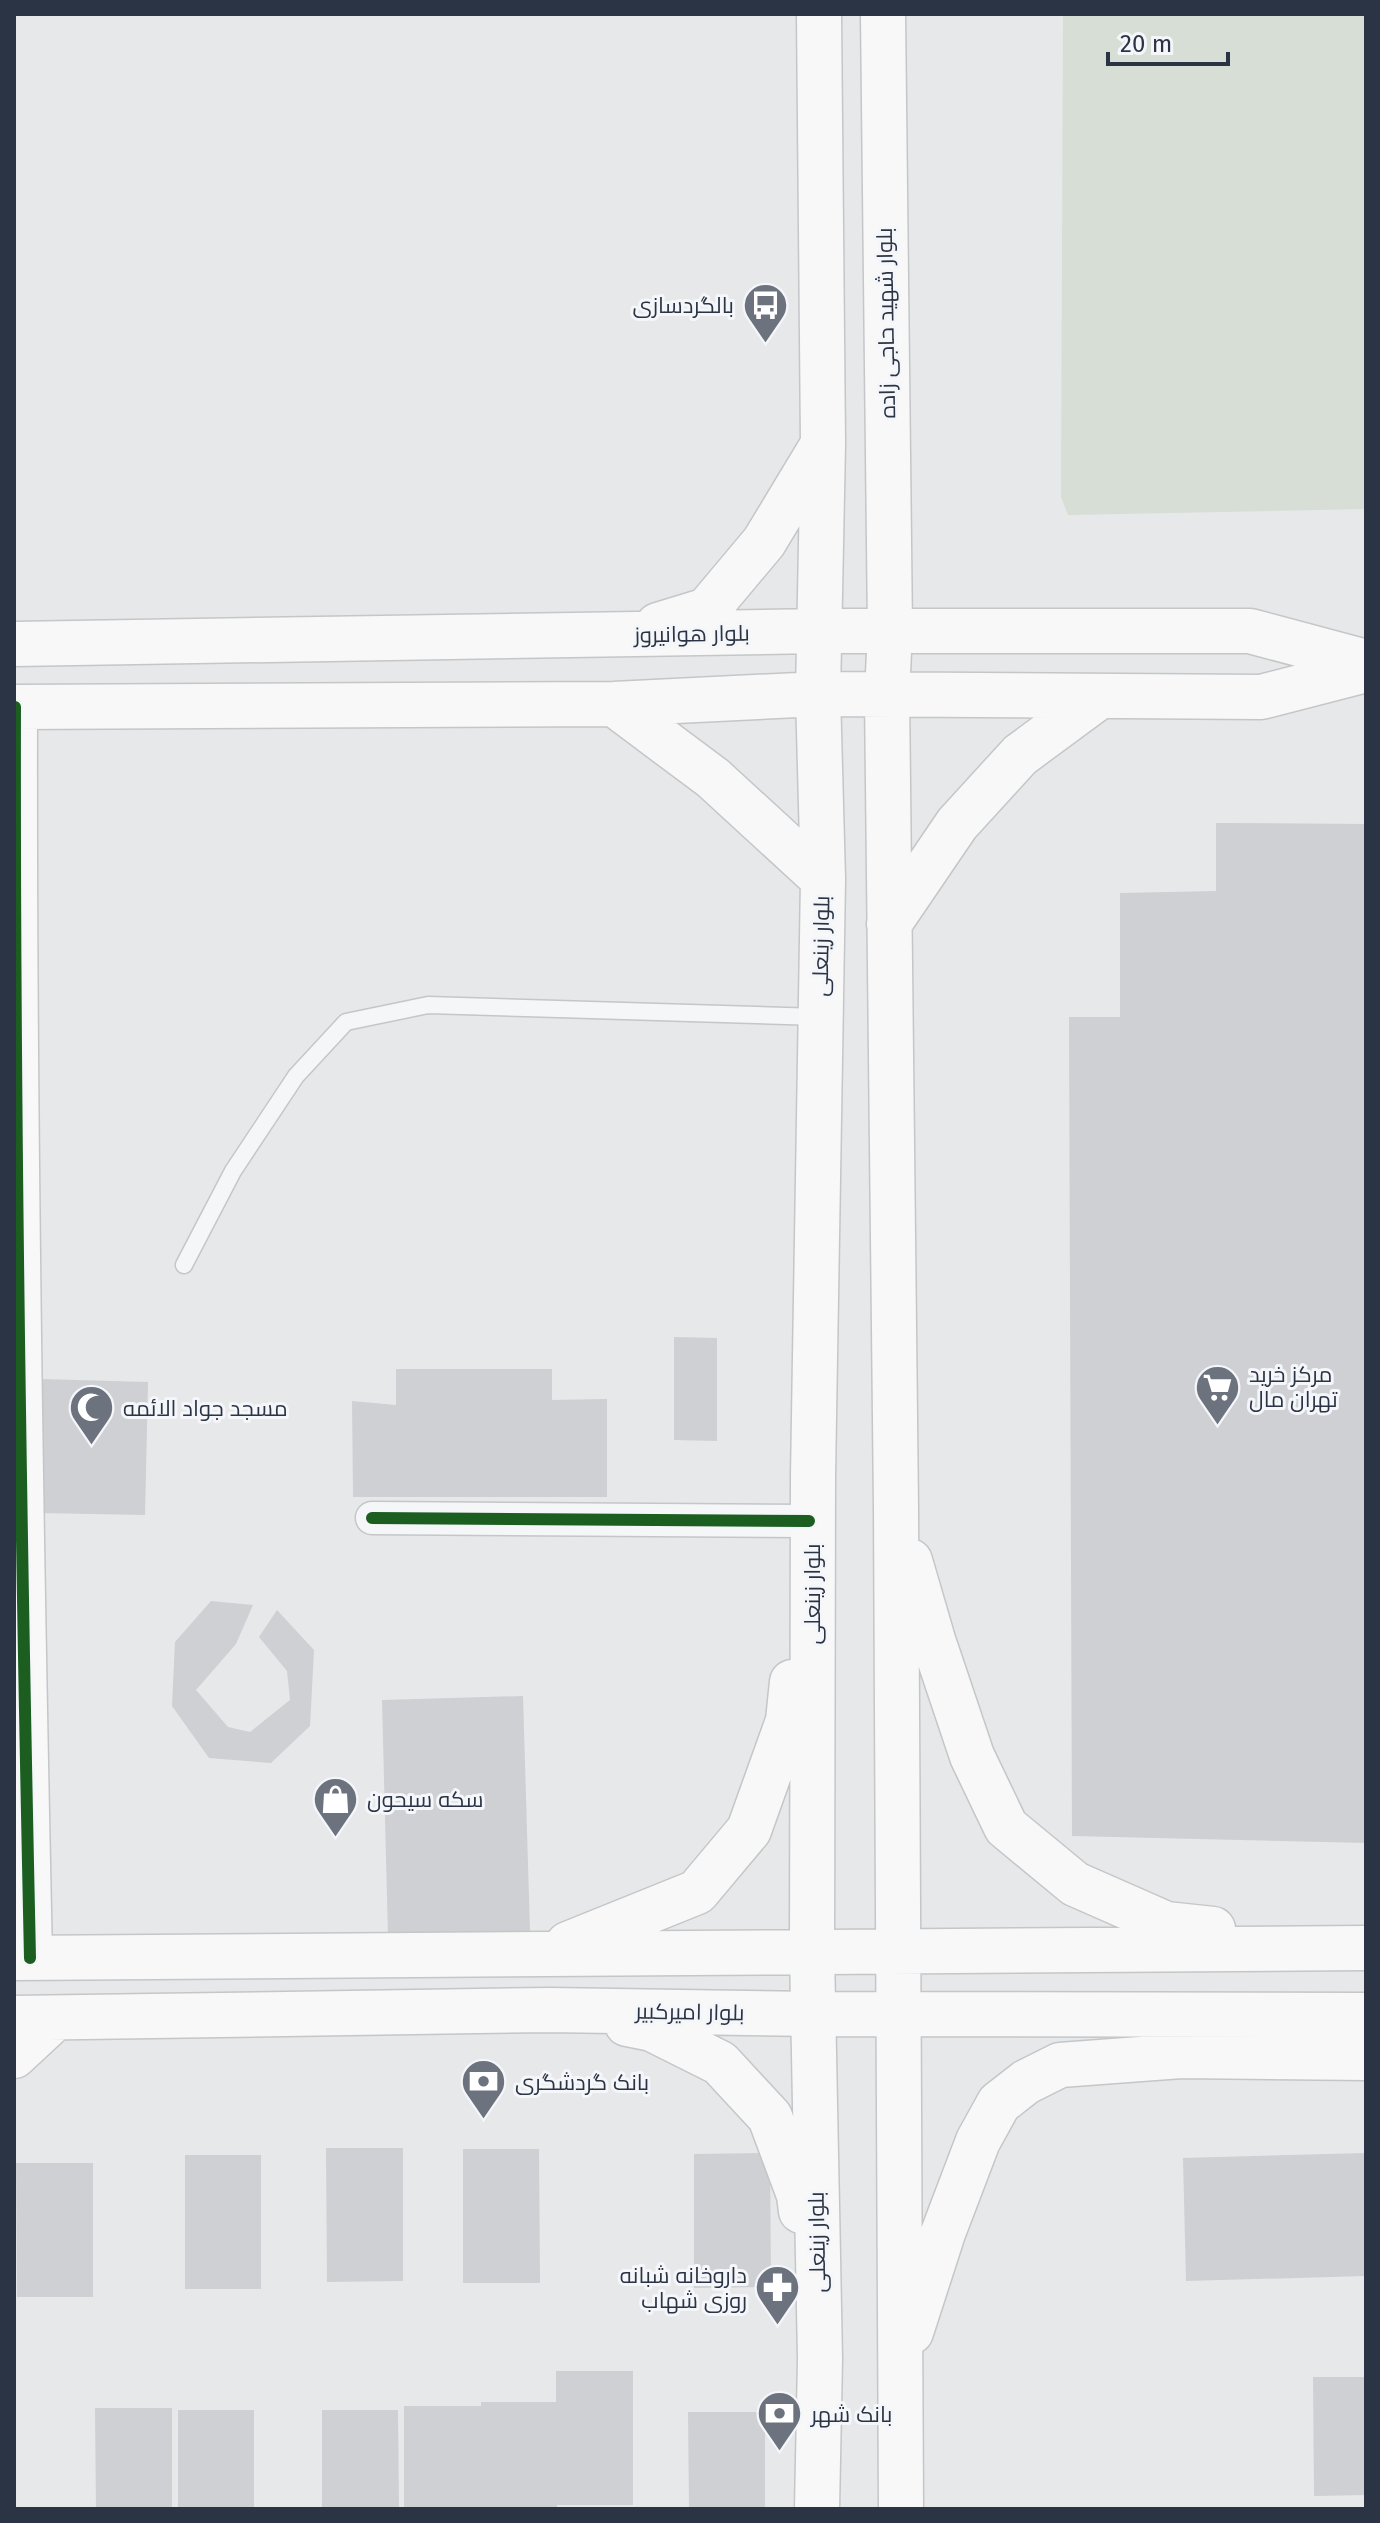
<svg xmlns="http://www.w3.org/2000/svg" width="1380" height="2523" font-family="'Fira Sans',Cairo,sans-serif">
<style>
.green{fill:#d6ded6}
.building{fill:#ced0d3}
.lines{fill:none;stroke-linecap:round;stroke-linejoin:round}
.lane-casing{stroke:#c4c6c8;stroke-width:19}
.street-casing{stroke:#c4c6c8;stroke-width:35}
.secondary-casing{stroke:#c4c6c8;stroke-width:47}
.lane{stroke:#f5f6f7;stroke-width:16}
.street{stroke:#f5f6f7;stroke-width:32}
.secondary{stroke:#f8f8f8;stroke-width:44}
.cycleway-casing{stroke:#f4f6f9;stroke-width:17}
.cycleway{stroke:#1b5e20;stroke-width:12}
.labels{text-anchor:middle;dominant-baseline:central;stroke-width:6;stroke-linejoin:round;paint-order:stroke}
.poi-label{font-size:22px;fill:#2b3445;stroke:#f4f6f9;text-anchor:start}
.street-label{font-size:22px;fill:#2b3445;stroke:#f4f6f9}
</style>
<rect width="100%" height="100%" fill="#e6e8ea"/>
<path class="green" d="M 1063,14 L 1366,14 L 1366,509 L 1068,515 L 1061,497 Z"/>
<path class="building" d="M 1216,823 L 1366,824 L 1366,1843 L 1072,1836 L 1069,1017 L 1120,1017 L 1120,893 L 1216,891 Z
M 674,1337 L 717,1338 L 717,1441 L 674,1440 Z
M 396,1369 L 552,1369 L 552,1400 L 607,1399 L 607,1497 L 353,1497 L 352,1401 L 396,1405 Z
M 40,1379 L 148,1382 L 145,1515 L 37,1513 Z
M 211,1601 L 253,1605 L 236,1644 L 196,1690 L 228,1727 L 250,1732 L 290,1700 L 287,1671 L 259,1637 L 277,1610 L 314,1650 L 310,1726 L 271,1763 L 209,1758 L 172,1706 L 175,1642 Z
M 523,1696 L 530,1931 L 388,1936 L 382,1700 Z
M 326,2148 L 403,2148 L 403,2281 L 327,2282 Z
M 463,2149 L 539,2149 L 540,2283 L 463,2283 Z
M 770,2153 L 771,2287 L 694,2288 L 694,2154 Z
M 1366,2153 L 1366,2276 L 1186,2281 L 1183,2158 Z
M 185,2155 L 261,2155 L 261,2289 L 185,2289 Z
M 16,2163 L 93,2163 L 93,2297 L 17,2297 Z
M 556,2371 L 633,2371 L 633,2505 L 557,2505 L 557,2509 L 404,2509 L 404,2406 L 481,2406 L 481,2402 L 556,2402 Z
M 1313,2377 L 1366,2377 L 1366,2495 L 1314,2496 Z
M 95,2408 L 172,2408 L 172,2509 L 96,2509 Z
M 178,2410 L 254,2410 L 254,2509 L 178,2509 Z
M 322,2410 L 398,2410 L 399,2509 L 322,2509 Z
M 688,2412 L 765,2412 L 765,2509 L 689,2509 Z"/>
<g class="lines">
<defs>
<path id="lane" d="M 184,1265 L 233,1171 L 296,1076 L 346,1022 L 428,1005 L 818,1017"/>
<path id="street" d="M 372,1518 L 809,1521"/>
<path id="secondary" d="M 883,14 L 890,631 L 887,694 L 896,1508 L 901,2509
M 658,625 L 707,610 L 764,542 L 822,446
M 14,644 L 819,631 L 1250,631 L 1366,662
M 614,704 L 713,778 L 823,879
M 14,707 L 614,704 L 818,694 L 1261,697 L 1366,670
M 15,707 C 14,1124 21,1541 30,1958
M 889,924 L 957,824 L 1020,755 L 1100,696
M 910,1561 L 933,1640 L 972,1756 L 1006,1827 L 1075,1884 L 1166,1924 L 1213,1929
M 568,1944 L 697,1892 L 749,1830 L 788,1721 L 792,1682
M 14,1958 L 1366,1948
M 14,2018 L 549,2010 L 812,2014 L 1366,2015
M 627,2024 L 652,2029 L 720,2063 L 770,2117 L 799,2195 L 801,2211
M 14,2056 L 55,2018
M 911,2332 L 943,2233 L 978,2141 L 999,2103 L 1026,2082 L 1060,2065 L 1181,2056 L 1366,2058
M 817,2509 L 820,2359 L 812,1952 L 813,1477 L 823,879 L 818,694 L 823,444 L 819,14"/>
</defs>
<use href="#lane" class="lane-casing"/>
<use href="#street" class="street-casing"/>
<use href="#secondary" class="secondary-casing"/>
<use href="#lane" class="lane"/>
<use href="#street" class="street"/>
<use href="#secondary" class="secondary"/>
<defs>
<path id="cycleway" d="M 15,707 C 14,1124 21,1541 30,1958
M 372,1518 L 809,1521"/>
</defs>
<use href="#cycleway" class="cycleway-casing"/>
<use href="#cycleway" class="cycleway"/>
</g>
<defs>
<symbol id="bus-pin" viewBox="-11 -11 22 30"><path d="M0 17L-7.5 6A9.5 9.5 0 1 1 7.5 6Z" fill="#6c737f" stroke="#f4f6f9"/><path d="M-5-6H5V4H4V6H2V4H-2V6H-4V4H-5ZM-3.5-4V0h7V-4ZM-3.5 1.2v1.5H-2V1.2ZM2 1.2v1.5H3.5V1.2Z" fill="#fff"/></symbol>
<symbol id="supermarket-pin" viewBox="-11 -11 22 30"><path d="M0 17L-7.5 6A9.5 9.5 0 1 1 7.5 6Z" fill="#6c737f" stroke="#f4f6f9"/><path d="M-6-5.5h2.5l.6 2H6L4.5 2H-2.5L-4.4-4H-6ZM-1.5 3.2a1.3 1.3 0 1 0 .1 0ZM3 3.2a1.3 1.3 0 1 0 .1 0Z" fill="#fff"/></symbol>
<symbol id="mosque-pin" viewBox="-11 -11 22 30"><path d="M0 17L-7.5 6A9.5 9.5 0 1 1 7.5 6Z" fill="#6c737f" stroke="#f4f6f9"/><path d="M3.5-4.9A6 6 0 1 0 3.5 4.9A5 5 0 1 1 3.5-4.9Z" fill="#fff"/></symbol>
<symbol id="shop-pin" viewBox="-11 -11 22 30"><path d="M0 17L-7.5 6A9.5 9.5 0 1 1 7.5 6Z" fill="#6c737f" stroke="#f4f6f9"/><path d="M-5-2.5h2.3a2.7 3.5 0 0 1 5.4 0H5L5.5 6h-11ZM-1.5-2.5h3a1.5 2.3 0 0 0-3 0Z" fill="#fff"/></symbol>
<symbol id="bank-pin" viewBox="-11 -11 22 30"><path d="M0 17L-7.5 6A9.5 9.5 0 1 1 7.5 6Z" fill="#6c737f" stroke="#f4f6f9"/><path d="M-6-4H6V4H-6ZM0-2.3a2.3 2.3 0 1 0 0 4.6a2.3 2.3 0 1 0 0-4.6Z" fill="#fff"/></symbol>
<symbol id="pharmacy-pin" viewBox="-11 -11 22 30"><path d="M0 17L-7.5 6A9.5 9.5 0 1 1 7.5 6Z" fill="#6c737f" stroke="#f4f6f9"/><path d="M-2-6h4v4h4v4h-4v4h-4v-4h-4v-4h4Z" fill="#fff"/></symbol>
</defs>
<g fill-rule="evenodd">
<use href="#bus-pin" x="740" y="280" width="51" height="69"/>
<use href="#supermarket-pin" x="1192" y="1362" width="51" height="69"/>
<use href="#mosque-pin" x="66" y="1382" width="51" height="69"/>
<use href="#shop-pin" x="310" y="1774" width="51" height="69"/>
<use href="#bank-pin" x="458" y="2056" width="51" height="69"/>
<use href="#pharmacy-pin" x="752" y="2262" width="51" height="69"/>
<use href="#bank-pin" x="754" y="2388" width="51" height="69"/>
</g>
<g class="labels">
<g class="poi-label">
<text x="734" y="305" text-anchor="end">بالگردسازی</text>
<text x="1249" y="1374">مرکز خرید<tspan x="1249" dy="25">تهران مال</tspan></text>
<text x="123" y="1408">مسجد جواد الائمه</text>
<text x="367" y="1799">سکه سیحون</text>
<text x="515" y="2082">بانک گردشگری</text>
<text x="747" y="2275" text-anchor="end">داروخانه شبانه<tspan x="747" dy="25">روزی شهاب</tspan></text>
<text x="811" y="2414">بانک شهر</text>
</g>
<g class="street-label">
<text transform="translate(886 323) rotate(-91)">بلوار شهید حاجی زاده</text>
<text transform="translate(692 634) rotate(-1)">بلوار هوانیروز</text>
<text transform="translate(821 946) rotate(-89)">بلوار زینعلی</text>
<text transform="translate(812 1594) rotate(-90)">بلوار زینعلی</text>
<text transform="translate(690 2012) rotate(1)">بلوار امیرکبیر</text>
<text transform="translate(817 2242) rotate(-91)">بلوار زینعلی</text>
</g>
</g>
<rect width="1380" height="2523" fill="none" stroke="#2b3445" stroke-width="32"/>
<path d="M1108 52v12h120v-12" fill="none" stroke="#2b3445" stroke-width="4"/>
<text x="1120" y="52" font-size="24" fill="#2b3445" stroke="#f4f6f9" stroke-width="6" paint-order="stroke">20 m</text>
</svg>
